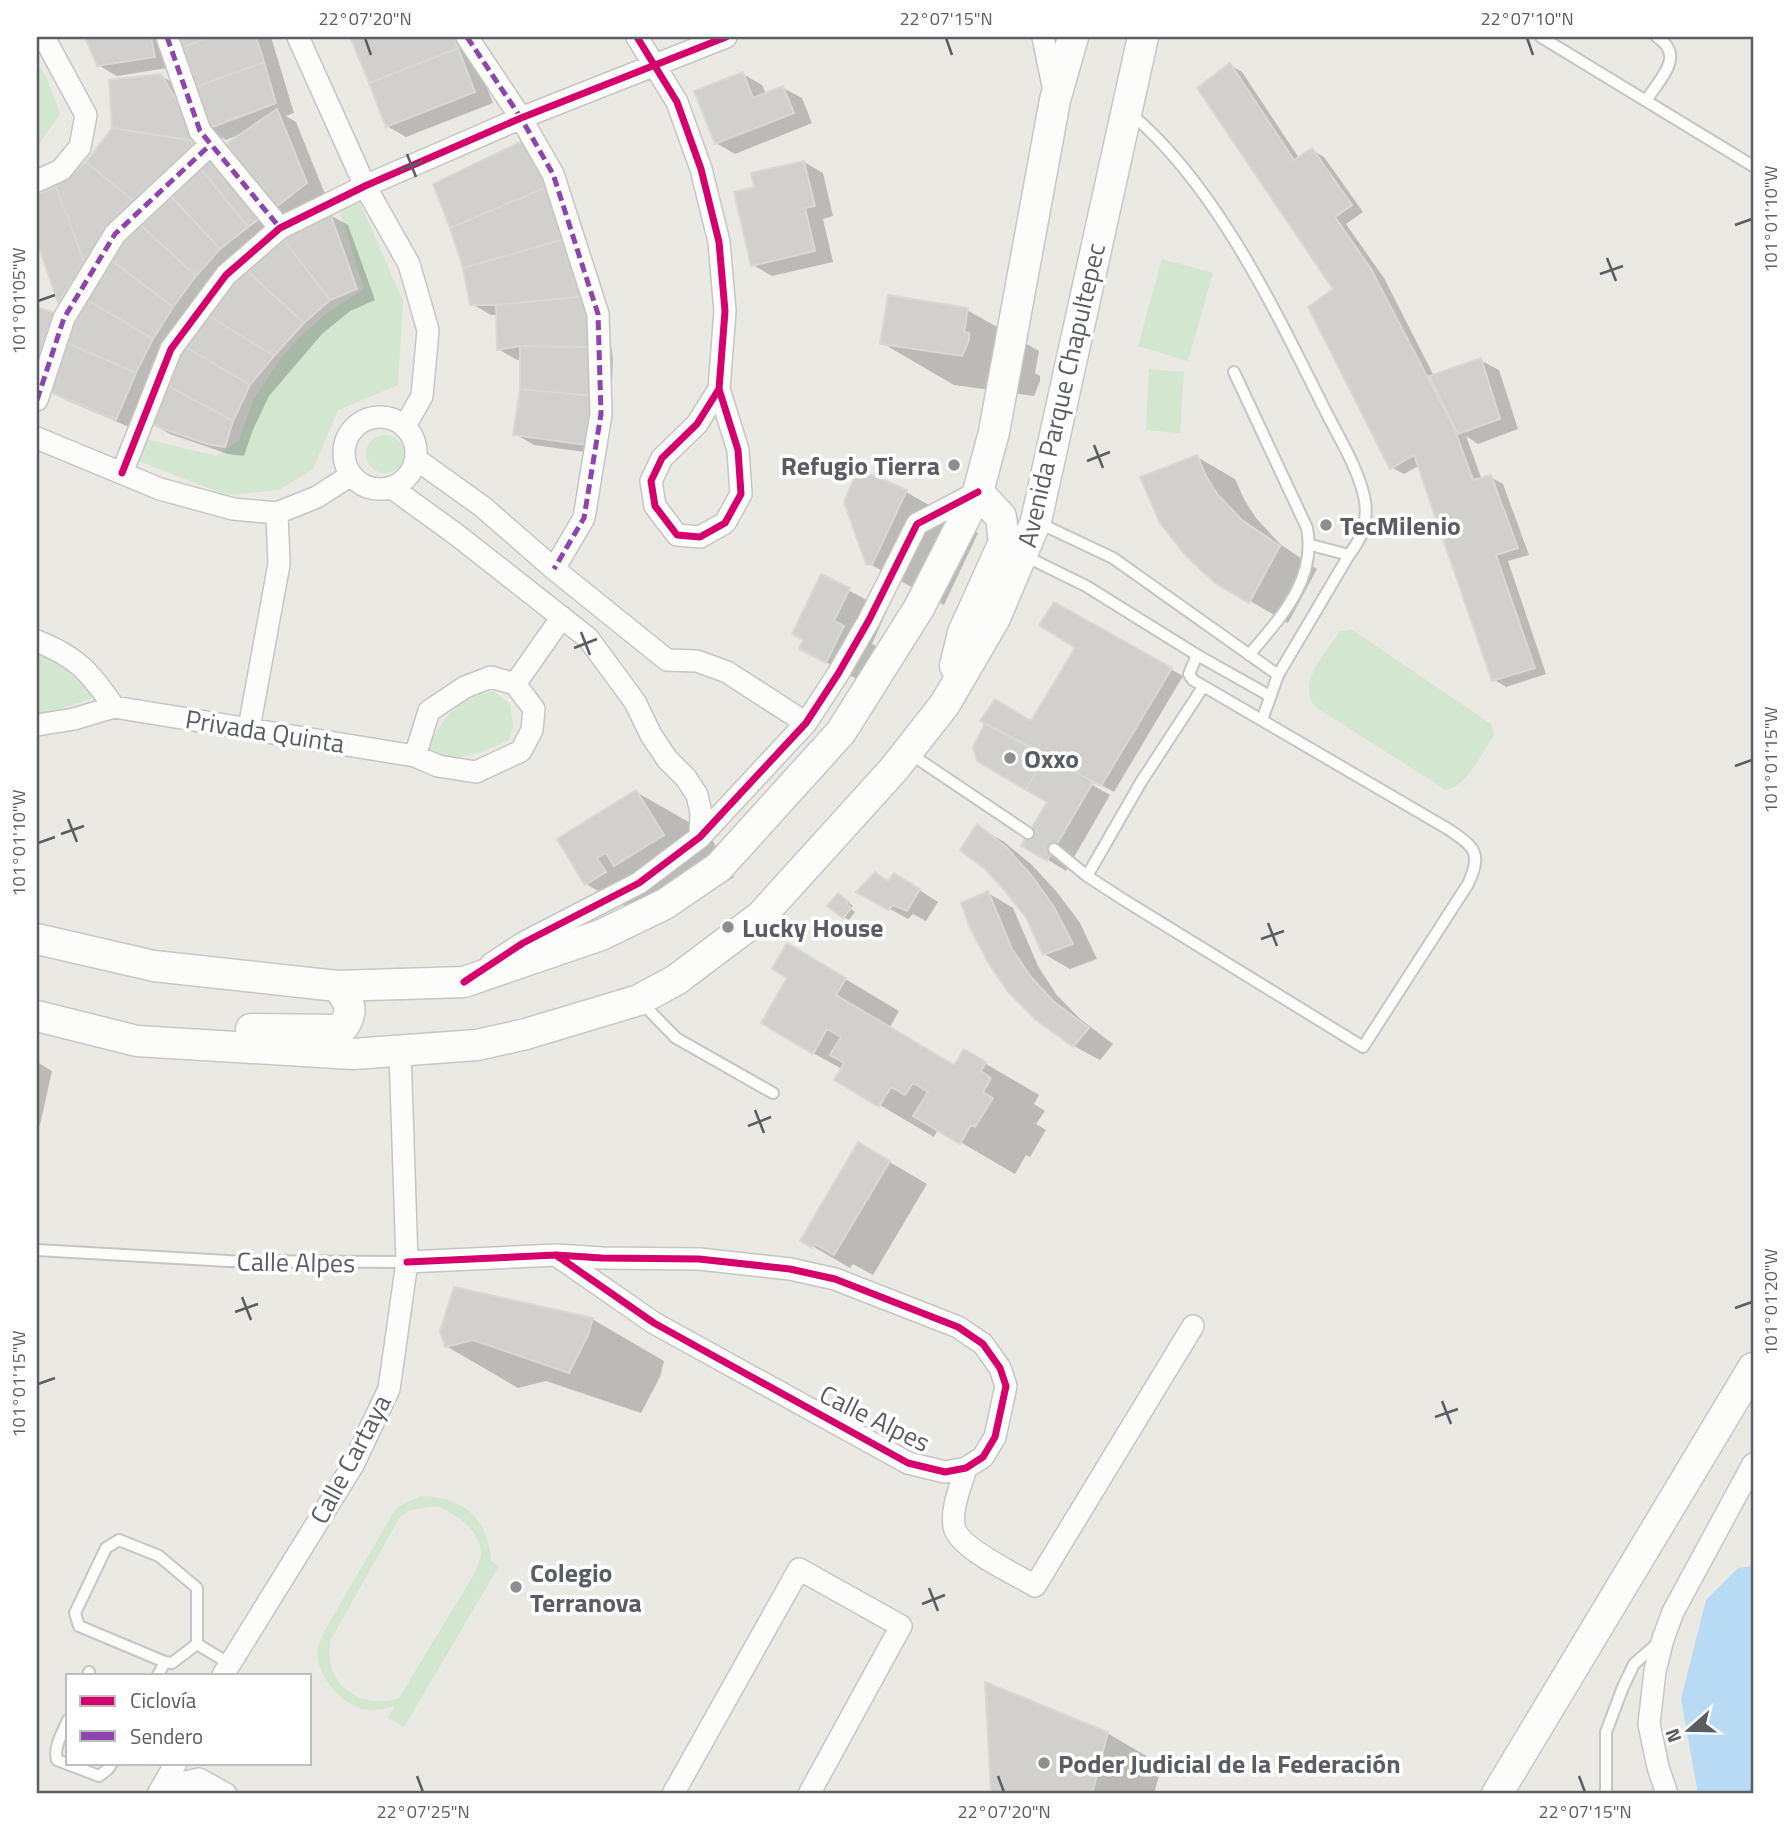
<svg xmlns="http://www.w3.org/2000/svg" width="1790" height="1831" font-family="'Titillium Web',sans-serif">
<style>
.green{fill:#d2e6d0;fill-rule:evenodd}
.water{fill:#b8daf4}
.shadow{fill:#0003}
.building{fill:#d1d0cd;stroke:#d9d8d4;stroke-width:2}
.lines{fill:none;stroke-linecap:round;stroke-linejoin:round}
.lane-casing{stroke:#c5c5c5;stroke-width:14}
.street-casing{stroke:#c5c5c5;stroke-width:24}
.secondary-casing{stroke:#c6c7c6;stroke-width:33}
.lane{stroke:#fcfcfb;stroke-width:10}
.street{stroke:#fcfcfb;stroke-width:21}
.secondary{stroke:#fcfcfb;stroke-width:30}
.quiet{stroke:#8e44ad;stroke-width:5;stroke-dasharray:10 5;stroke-linecap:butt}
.cycleway-casing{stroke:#fff;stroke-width:11}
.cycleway{stroke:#d6006c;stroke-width:7}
.ticks{fill:none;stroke:#5a5d62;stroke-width:2.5}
.poi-dot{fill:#8c8e90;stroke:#fff;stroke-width:2.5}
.labels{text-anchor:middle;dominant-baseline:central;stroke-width:7;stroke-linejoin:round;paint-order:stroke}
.street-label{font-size:26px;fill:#5a5d62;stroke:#fff}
.poi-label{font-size:26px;font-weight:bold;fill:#5a5d62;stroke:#fff;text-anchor:start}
.neatline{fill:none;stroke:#5a5d62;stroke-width:2.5}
.ticks-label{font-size:18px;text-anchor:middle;fill:#5a5d62}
</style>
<rect width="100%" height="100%" fill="#eae9e4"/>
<path class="green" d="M 37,63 L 46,76 L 60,114 L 37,147 Z
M 358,198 L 403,301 L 398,385 L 338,410 L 313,469 L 279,490 L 227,495 L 136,460 L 142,438 L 216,456 L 239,440 L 253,400 L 279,361 L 296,341 L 323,316 L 364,289 L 338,206 Z
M 1162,259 L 1213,273 L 1188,361 L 1138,346 Z
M 1149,369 L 1184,372 L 1180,433 L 1146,430 Z
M366 454a19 19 0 1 1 38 0a19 19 0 1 1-38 0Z
M 1351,629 L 1491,724 L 1494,735 C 1481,754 1469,784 1446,790 L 1314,706 C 1298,680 1325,655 1339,632 Z
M 37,651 L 67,669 L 95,697 L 37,717 Z
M 493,691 L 510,704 L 513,726 L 509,740 C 482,752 454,767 427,747 C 446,715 456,700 493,691 Z
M 421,1496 C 464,1497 488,1518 491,1561 L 499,1566 L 404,1727 L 388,1718 L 395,1706 C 386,1708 377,1711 368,1710 C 343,1708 313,1673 318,1648 C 319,1643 322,1637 324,1632 L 396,1508 ZM 436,1506 C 455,1513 481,1530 481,1554 C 481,1559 477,1566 476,1571 L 399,1698 C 359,1711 321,1682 331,1639 L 400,1517 L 410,1510 Z"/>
<path class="water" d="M 1753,1566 L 1753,1794 L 1698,1794 L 1681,1699 L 1706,1600 L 1738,1568 Z"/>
<path class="shadow" d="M 87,37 L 166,37 L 173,67 L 117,76 L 98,65 Z
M 175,37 L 271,37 L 294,113 L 286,116 L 296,122 L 325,194 L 239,259 L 136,430 L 66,400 L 49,390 L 37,388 L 37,309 L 54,314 L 78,311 L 59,300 L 37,237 L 37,197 L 57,189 L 87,163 L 161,76 L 180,87 L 218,152 L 243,133 L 226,140 L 206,129 Z
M 352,37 L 467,37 L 493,103 L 406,137 L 387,126 Z
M 1230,65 L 1242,72 L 1299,158 L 1312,150 L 1324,157 L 1363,212 L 1346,224 L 1384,278 L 1434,376 L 1480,360 L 1499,370 L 1518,429 L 1478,444 L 1466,436 L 1482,480 L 1490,477 L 1503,484 L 1529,555 L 1508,561 L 1546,674 L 1506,687 L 1493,679 L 1420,465 L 1404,474 L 1391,467 L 1336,290 Z
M 743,74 L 762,85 L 766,94 L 783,88 L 802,98 L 812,123 L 735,154 L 716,143 Z
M 804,162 L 823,173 L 833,216 L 823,219 L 833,262 L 772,276 L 753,265 L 756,189 Z
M 330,215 L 348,225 L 375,300 L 350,311 L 322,334 L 269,396 L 252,432 L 244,456 L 228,454 L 170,434 L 151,423 Z
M 472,304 L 606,308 L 613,359 L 611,407 L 606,455 L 534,445 L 515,434 L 522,389 L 522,359 L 517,360 L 498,349 L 498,315 L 491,315 Z
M 967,310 L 1039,351 L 1035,373 L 1040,376 L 1040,381 L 1034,396 L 954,385 L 882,343 Z
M 1197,457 L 1235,479 L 1244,499 L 1256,518 L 1280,544 L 1317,569 L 1288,623 L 1216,581 Z
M 859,471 L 906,492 L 978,533 L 944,605 L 868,563 Z
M 822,576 L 887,611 L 872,644 L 881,649 L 864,683 L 801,648 Z
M 1054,604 L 1183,676 L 1114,792 L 1034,748 L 1033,751 L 1110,795 L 1066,871 L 1024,845 L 1049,801 L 979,760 L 975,747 L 988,723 L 983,720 L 995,701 L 1032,723 L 1078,647 L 1042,625 Z
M 636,792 L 708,833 L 734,877 L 658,925 L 586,884 L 559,840 Z
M 977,827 L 1003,841 L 1031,864 L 1057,892 L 1080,923 L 1097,959 L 1070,969 L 1044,954 L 1028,918 Z
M 889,883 L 913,886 L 938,902 L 926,921 L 913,914 L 908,919 L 859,892 Z
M 988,893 L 1013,908 L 1038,966 L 1056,994 L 1079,1018 L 1113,1044 L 1100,1060 L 1074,1046 L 1037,1018 Z
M 843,898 L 853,906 L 851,909 L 855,912 L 849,920 L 844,917 Z
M 842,977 L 899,1011 L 890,1027 L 955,1067 L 964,1051 L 1039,1095 L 1034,1104 L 1045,1111 L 1036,1124 L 1046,1130 L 1030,1157 L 1026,1155 L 1015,1174 L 938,1129 L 934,1137 L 836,1079 L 842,1069 L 813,1053 Z
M 37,1062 L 52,1071 L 40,1125 L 37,1124 Z
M 859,1144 L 927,1184 L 873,1275 L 853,1264 L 850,1268 L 802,1240 Z
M 455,1290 L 592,1319 L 664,1361 L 660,1377 L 641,1413 L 546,1381 L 518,1388 L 446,1346 Z
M 987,1685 L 1107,1733 L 1162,1765 L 1154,1794 L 992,1794 Z"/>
<path class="building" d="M 85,37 L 151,37 L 155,57 L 97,66 Z
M 173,37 L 211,37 L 177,49 Z
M 211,37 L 256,37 L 264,62 L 191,89 L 177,49 Z
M 356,37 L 453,37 L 458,48 L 369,83 L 351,39 Z
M 458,48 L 475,92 L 386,127 L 369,83 Z
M 264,62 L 276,103 L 205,130 L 191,89 Z
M 1230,63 L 1294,160 L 1312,148 L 1352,205 L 1335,217 L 1371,269 L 1454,428 L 1473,480 L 1491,475 L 1518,548 L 1496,555 L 1535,668 L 1492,681 L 1414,455 L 1390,469 L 1308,307 L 1333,289 L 1197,88 Z
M 743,72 L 753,98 L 783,86 L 794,113 L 715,144 L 694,91 Z
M 161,74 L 201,142 L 112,128 L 109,80 Z
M 277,109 L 307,183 L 272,210 L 226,144 Z
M 112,128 L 201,142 L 135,202 L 86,162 Z
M 527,139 L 547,187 L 450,228 L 433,184 Z
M 226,144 L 272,210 L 248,227 L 197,164 Z
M 804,161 L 815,206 L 805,208 L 815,251 L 751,266 L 734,192 L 754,187 L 751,173 Z
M 86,162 L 135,202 L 85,264 L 56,187 Z
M 197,164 L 248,227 L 220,249 L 167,192 Z
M 56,187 L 85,264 L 58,302 L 37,242 L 37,195 Z
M 547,187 L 568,238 L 463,268 L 450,228 Z
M 167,192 L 220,249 L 196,276 L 135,220 Z
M 330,213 L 357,289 L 330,300 L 282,237 Z
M 135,220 L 196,276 L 173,307 L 106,256 Z
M 282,237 L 330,300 L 304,323 L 242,266 Z
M 568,238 L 587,296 L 496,305 L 470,305 L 463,268 Z
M 106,256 L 173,307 L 153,339 L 82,297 Z
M 242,266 L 304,323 L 274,356 L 203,312 Z
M 888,295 L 968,308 L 964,332 L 969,333 L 969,340 L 962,356 L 880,344 Z
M 587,296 L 594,347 L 520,346 L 497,350 L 496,305 Z
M 82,297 L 153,339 L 136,373 L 65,342 Z
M 37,307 L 55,313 L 37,361 Z
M 203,312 L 274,356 L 250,385 L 181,344 Z
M 65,342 L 136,373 L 116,420 L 45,390 Z
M 181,344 L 250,385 L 233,421 L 163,383 Z
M 520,346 L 594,347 L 593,396 L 520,389 Z
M 1481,358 L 1500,419 L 1458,434 L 1429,376 Z
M 163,383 L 233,421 L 225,447 L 207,444 L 149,424 Z
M 520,389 L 593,396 L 587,445 L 513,435 Z
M 1197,455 L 1206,476 L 1218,495 L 1242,520 L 1280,546 L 1249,603 L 1215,583 L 1187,557 L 1160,523 L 1140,477 Z
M 858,469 L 907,490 L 872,565 L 866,564 L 844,502 Z
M 821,574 L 850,588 L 834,621 L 844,626 L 826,663 L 799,649 L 803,640 L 792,634 Z
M 1054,602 L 1172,668 L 1101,786 L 980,721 L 995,699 L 1031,721 L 1075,648 L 1039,625 Z
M 985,723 L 1046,755 L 1026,790 L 977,761 L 973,747 Z
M 1046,755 L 1093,782 L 1047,861 L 1021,846 L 1047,802 L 1026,790 Z
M 636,790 L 664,835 L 614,866 L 606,853 L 597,858 L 606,872 L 585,885 L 557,839 Z
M 977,824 L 1006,847 L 1031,875 L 1054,907 L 1073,944 L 1043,955 L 1027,919 L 1005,891 L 985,869 L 960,850 Z
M 875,872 L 888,881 L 894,873 L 920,889 L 907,911 L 893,905 L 888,910 L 856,892 Z
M 988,891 L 1012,949 L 1031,977 L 1053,1001 L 1089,1028 L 1073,1047 L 1035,1019 L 1009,993 L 989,964 L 970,928 L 961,903 Z
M 838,893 L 849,902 L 847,904 L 851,908 L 843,918 L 827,906 Z
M 787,943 L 846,978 L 836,995 L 954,1065 L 964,1049 L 986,1062 L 981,1071 L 991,1078 L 983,1092 L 993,1098 L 975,1127 L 971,1125 L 960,1144 L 913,1116 L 928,1092 L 913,1083 L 905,1095 L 891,1087 L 879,1107 L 834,1080 L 844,1063 L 830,1055 L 841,1037 L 827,1029 L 813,1054 L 761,1023 L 787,978 L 772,969 Z
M 858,1142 L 890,1161 L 834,1255 L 815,1244 L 812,1248 L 800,1241 Z
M 454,1287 L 593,1318 L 588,1335 L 569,1373 L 473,1340 L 445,1347 L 440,1331 Z
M 985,1682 L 1108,1732 L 1092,1794 L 991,1794 Z"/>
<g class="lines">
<defs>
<path id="lane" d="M 1541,37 L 1753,166
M 1646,101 C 1660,78 1686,56 1657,37
M 1130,113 C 1215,184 1273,306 1322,404 C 1337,435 1359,468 1365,501 C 1368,523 1362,538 1349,555 L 1278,675 L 1262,720
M 1234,372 L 1307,528 C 1317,580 1280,618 1249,655
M 1039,523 L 1113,558 L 1278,675
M 1311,545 L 1349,555
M 1023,555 L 1086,586 L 1197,655 L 1270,696
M 909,753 L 1028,833
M 1054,849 L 1087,876 L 1124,900 L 1363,1047 L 1468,884 C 1483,852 1474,847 1448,829 L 1193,680 L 1189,674 L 1197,655
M 1087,876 L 1141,782 L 1203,687
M 641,1002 L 676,1038 L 773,1093
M 37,1250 L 228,1261 L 407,1262
M 197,1644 L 172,1663 L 165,1662 L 79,1626 L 75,1613 L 106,1548 L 119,1540 L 159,1556 L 197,1588 L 197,1644 L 230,1664
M 88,1675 L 89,1672
M 158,1675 L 165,1662
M 68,1720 C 63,1732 53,1747 57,1760 L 99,1776 L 108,1769 L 112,1763
M 1606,1794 L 1606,1732 L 1623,1687 L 1634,1664 L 1659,1642"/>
<path id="street" d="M 167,37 L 200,131 L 280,228
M 298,37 L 365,186 L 409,264 L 428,330 L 422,396 L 405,426
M 467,37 L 521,118 L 553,174 L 598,314 L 601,414 L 584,518 L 554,569
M 637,37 L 677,102 L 701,169 L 719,242 L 725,311 L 719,389 L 738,450 L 741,494 L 725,523 L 700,537 L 677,535 L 655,506 L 651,481 L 662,458 L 697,424 L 719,389
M 1043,37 L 1055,96
M 37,181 L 61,170 L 80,147 L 86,115 L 46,41 L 40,37
M 37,400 L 64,318 L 115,234 L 210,145
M344 453a36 36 0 1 1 72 0a36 36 0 1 1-72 0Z
M 37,438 L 160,489 L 233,509 L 277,513 L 317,497 L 351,475
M 416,459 L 483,507 L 554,569 L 667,660 L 697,661 L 727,672 L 806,723
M 122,473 L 171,349 L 226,275 L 280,228 L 365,186 L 521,118 L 726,37
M 392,488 L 457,535 L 588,638 L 635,702 L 651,735 L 667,759 L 686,778 L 697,795 L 701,813 L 700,837
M 37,641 C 77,657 90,672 114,707
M 515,684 L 562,617
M 37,725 L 74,719 L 114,707 L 415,756 L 438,766 L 476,772 L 521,751 L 532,730 L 534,709 L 515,684 L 491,677 L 465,687 L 429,711 L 415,756
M 249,728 L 279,564 L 277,513
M 491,964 L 523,943 L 639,883 L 700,837 L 806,723 L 838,674 L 869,620 L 917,524 L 978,492
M 407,1262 L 556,1255 L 602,1258 L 699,1259 L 790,1269 L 835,1279 L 958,1327 L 983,1344 L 1000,1368 L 1006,1386 L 995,1437 L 983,1457 L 966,1468 L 945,1472 L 908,1463 L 654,1323 L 556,1255
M 966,1468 C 961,1486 951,1507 954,1526 C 957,1548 1016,1574 1035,1586 L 1193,1326
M 223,1675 L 353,1465 L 389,1389 L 407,1262 L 400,1051
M 163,1787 L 199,1779 L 226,1794
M 158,1794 L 176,1763
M 673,1794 L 799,1569 L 901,1626 L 809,1794
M 1667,1794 L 1658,1767 L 1649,1724 L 1655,1671 L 1663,1639 L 1673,1612 L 1753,1464"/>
<path id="secondary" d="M 955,666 L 963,633 L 1004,542 L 1001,517 L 978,492
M 37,939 L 154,966 L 337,986 L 464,982 L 601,935 L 665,904 L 719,867 L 841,732 L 919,608 L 978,492 L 994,432 L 1055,100 L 1073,37
M 37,1016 L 137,1041 L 353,1054 L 477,1045 L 526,1034 L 639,1000 L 676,980 L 761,916 L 894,769 L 945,704 L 995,618 L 1036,521 L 1143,37
M 251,1029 L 335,1030 L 343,1027 C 355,1010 349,1001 337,986
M 1497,1794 L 1753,1368"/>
</defs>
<use href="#lane" class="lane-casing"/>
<use href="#street" class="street-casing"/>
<use href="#secondary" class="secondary-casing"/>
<use href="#lane" class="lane"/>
<use href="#street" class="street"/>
<use href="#secondary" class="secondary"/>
<path class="quiet" d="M 167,37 L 200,131 L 280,228
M 467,37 L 521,118 L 553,174 L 598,314 L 601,414 L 584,518 L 554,569
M 37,400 L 64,318 L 115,234 L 210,145"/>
<defs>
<path id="cycleway" d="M 637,37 L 677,102 L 701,169 L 719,242 L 725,311 L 719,389 L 738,450 L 741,494 L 725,523 L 700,537 L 677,535 L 655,506 L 651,481 L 662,458 L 697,424 L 719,389
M 122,473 L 171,349 L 226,275 L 280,228 L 365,186 L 521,118 L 726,37
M 464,982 L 523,943 L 639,883 L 700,837 L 806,723 L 838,674 L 869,620 L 917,524 L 978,492
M 407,1262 L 556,1255 L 602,1258 L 699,1259 L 790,1269 L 835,1279 L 958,1327 L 983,1344 L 1000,1368 L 1006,1386 L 995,1437 L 983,1457 L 966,1468 L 945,1472 L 908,1463 L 654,1323 L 556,1255"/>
</defs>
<use href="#cycleway" class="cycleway-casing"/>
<use href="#cycleway" class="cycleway"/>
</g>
<path class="ticks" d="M 365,38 L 371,55M 946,38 L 952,55M 1527,38 L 1533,55M 407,154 L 416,177M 400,170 L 423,161M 1735,225 L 1752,219M 1607,258 L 1616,281M 1600,274 L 1623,266M 38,301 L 55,295M 1094,445 L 1103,468M 1087,461 L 1110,452M 581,632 L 590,655M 574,648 L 597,639M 1735,766 L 1752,760M 68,819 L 77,842M 61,834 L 84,826M 38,843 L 55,837M 1268,923 L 1277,946M 1261,939 L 1284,931M 755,1110 L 764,1133M 748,1126 L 771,1117M 242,1297 L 251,1320M 1735,1308 L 1752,1302M 235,1312 L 258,1304M 38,1384 L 55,1378M 1442,1401 L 1451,1424M 1435,1417 L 1458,1409M 929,1588 L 938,1611M 922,1604 L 945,1595M 417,1776 L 423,1792M 998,1776 L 1004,1792M 1579,1776 L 1585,1792"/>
<g class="poi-dot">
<circle cx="954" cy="465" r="7"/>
<circle cx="1326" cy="525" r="7"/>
<circle cx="1010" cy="758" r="7"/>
<circle cx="728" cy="927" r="7"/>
<circle cx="516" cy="1587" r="7"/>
<circle cx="1044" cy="1763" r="7"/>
</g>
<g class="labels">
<g class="street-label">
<text transform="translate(1061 395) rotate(-77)">Avenida Parque Chapultepec</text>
<text transform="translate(265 731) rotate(9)">Privada Quinta</text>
<text transform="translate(296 1262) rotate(1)">Calle Alpes</text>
<text transform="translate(875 1418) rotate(26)">Calle Alpes</text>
<text transform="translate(350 1459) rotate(-62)">Calle Cartaya</text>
</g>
<g class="poi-label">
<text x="940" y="465" text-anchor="end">Refugio Tierra</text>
<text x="1340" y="525">TecMilenio</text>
<text x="1024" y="758">Oxxo</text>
<text x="742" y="927">Lucky House</text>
<text x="530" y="1572">Colegio<tspan x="530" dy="30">Terranova</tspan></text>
<text x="1058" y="1763">Poder Judicial de la Federación</text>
</g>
</g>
<rect width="1790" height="1831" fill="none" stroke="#ffffff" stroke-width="77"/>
<rect x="66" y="1674" width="245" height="91" fill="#ffffff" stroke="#bdbec0" stroke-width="2"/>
<rect x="80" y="1696" width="35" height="10" fill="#d6006c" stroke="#bdbec0" stroke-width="2"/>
<text x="130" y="1708" font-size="21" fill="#5a5d62">Ciclovía</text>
<rect x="80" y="1731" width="35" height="10" fill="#8e44ad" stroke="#bdbec0" stroke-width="2"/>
<text x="130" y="1744" font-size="21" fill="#5a5d62">Sendero</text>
<g transform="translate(1689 1730) rotate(250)" stroke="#ffffff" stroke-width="5" paint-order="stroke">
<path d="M0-5L12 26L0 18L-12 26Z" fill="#5a5d62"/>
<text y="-10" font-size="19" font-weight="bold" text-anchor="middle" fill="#5a5d62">N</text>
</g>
<rect x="38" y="38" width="1714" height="1754" class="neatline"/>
<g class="ticks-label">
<text x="365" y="25">22°07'20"N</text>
<text x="946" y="25">22°07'15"N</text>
<text x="1527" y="25">22°07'10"N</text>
<text transform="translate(1771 219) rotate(-90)" y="6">101°01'10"W</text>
<text transform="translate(19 301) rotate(-90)" y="6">101°01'05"W</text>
<text transform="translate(1771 760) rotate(-90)" y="6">101°01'15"W</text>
<text transform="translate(19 843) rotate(-90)" y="6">101°01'10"W</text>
<text transform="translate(1771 1302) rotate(-90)" y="6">101°01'20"W</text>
<text transform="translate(19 1384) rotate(-90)" y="6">101°01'15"W</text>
<text x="423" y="1818">22°07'25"N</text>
<text x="1004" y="1818">22°07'20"N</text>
<text x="1585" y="1818">22°07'15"N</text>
</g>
</svg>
